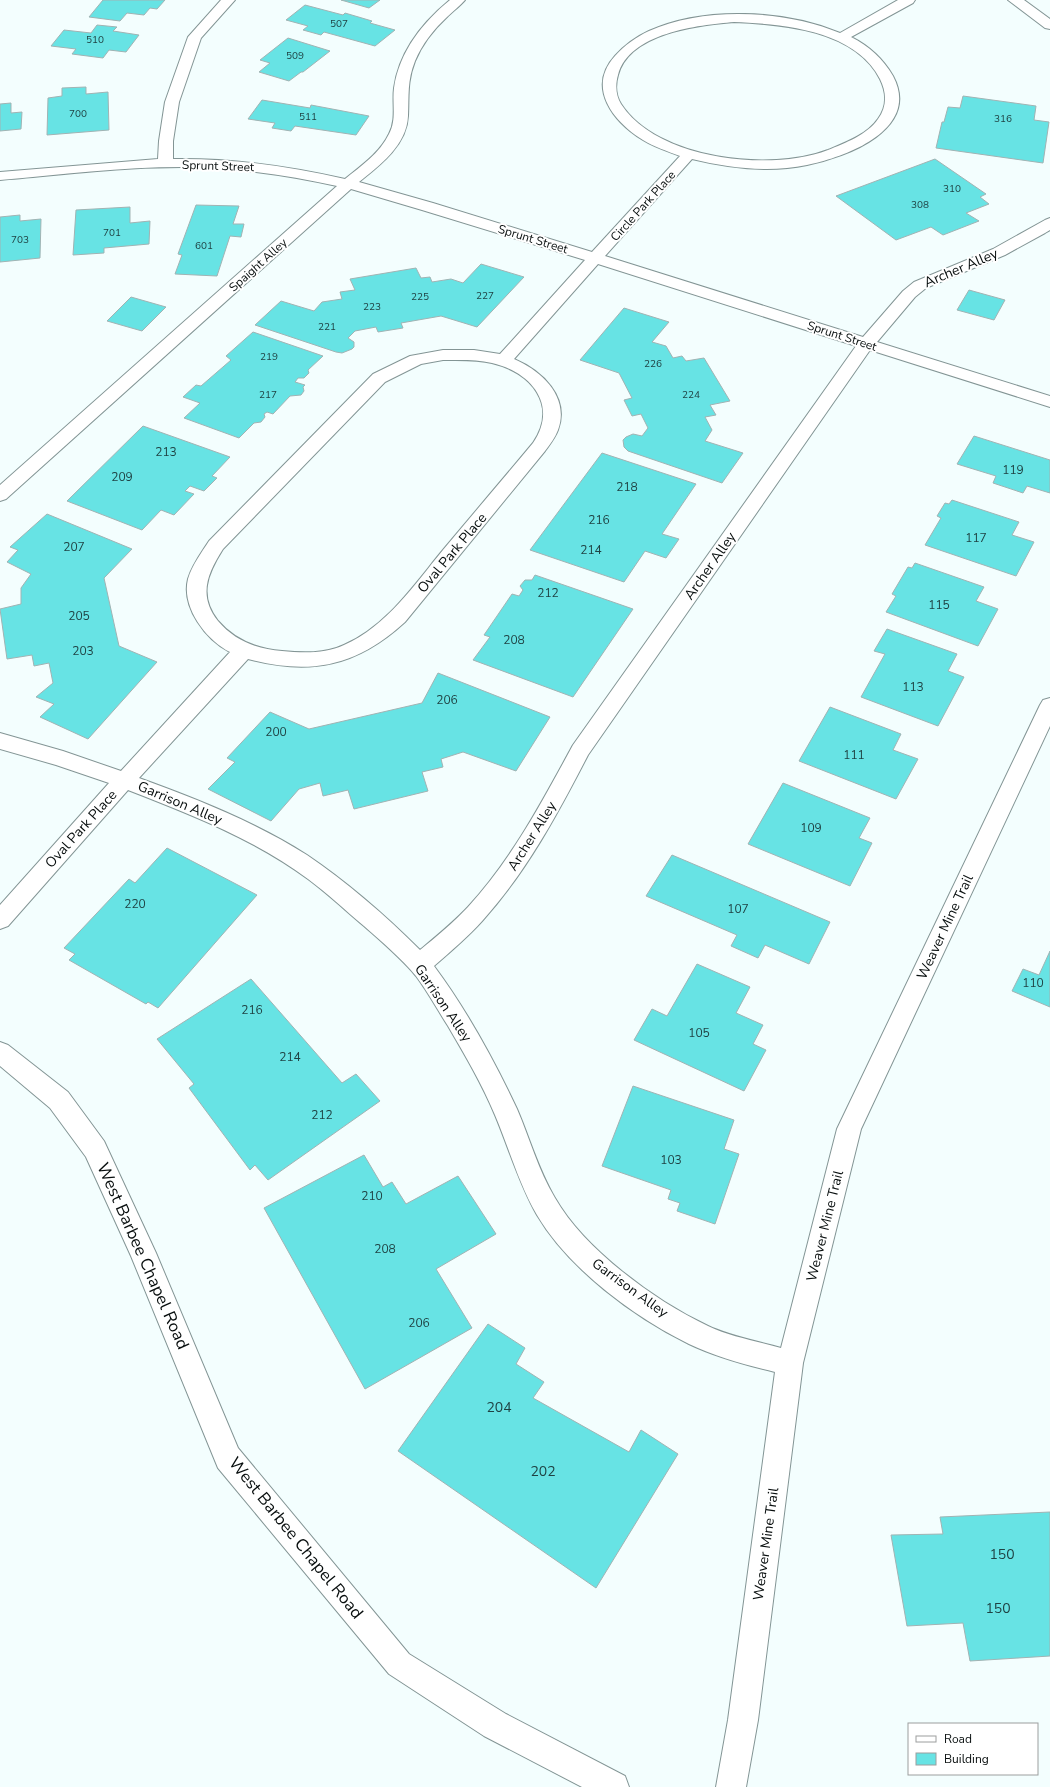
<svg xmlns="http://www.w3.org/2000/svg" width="1050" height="1787" font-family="'Nunito Sans',sans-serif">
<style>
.building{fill:#67e3e4;stroke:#a1b3b3}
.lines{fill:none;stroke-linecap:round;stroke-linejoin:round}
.minor-casing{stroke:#839595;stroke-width:2}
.tertiary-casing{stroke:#839595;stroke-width:2}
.minor{fill:#fff;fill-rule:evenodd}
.tertiary{fill:#fff;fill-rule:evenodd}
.labels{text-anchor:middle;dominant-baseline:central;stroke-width:4;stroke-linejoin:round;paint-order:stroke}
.far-number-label{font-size:10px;fill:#1f4243}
.far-street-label{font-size:12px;fill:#070d0d;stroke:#fff}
.number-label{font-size:12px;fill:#1f4243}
.street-label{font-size:14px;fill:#070d0d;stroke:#fff}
.near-number-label{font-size:14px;fill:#1f4243}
.near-street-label{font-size:17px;fill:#070d0d;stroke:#fff}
</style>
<rect width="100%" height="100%" fill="#f3fefe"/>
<path class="building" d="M 103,0 L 165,0 L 157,9 L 150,8 L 144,15 L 127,13 L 120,21 L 89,17 Z
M 341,0 L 380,0 L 369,8 Z
M 305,5 L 343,15 L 345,13 L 372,21 L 370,23 L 395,30 L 375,46 L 324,32 L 321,35 L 303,30 L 308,26 L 286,20 Z
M 97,25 L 117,27 L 113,31 L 139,35 L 126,52 L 109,50 L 103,58 L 72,54 L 76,49 L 51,46 L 64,30 L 91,33 Z
M 288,38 L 330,51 L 303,72 L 301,72 L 289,81 L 259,72 L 270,63 L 260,60 Z
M 86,87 L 86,94 L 108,92 L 109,130 L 47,135 L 48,98 L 62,96 L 62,88 Z
M 963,96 L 1036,106 L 1034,120 L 1049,122 L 1043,163 L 936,148 L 942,122 L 944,122 L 948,107 L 960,108 Z
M 262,100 L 310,108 L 311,105 L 369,116 L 356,135 L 295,126 L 291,131 L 272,128 L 275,123 L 248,119 Z
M 11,103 L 11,113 L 22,112 L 21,129 L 0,131 L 0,104 Z
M 935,159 L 986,194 L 980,197 L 989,204 L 966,213 L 979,221 L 943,235 L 931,227 L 896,240 L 836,196 Z
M 196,205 L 239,206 L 233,224 L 244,224 L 241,237 L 230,236 L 217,276 L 175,274 L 182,255 L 178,254 Z
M 130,207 L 130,223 L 150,221 L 149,244 L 104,248 L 104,253 L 73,255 L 76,210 Z
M 20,215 L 20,221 L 41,219 L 40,258 L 0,262 L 0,217 Z
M 481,264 L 524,277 L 477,327 L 441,316 L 401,323 L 403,328 L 378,332 L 376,327 L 355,331 L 348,338 L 354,342 L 354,347 L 352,349 L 342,353 L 336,352 L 255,325 L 281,301 L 314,311 L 322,302 L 342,299 L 340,292 L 355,290 L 350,279 L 416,268 L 421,278 L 430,277 L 432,282 L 451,279 L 463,283 Z
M 969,290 L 1005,300 L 994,320 L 957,310 Z
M 131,297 L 166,307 L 142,331 L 107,321 Z
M 624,308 L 669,322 L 652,342 L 666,346 L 673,358 L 682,356 L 686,361 L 704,358 L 730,401 L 710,405 L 716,415 L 705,417 L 712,430 L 705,441 L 743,453 L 722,483 L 628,451 L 624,447 L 623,440 L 626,437 L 633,434 L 642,436 L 648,428 L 641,414 L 632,416 L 624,400 L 632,398 L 619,373 L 580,360 Z
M 253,332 L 323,356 L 308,370 L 309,373 L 304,378 L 298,378 L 295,382 L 305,385 L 303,387 L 304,391 L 301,395 L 290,396 L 273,414 L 267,412 L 264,414 L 265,417 L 261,422 L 254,423 L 239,438 L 184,418 L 200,403 L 183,397 L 196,385 L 201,386 L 231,360 L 226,356 Z
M 143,426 L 230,457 L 212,476 L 217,478 L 204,491 L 190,486 L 185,491 L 194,494 L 174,515 L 161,510 L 142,530 L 67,501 Z
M 974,436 L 1050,460 L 1050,493 L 1027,486 L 1023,493 L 993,483 L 996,476 L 957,464 Z
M 602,453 L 696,484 L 662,534 L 679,539 L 666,558 L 645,551 L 624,582 L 530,550 Z
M 952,500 L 1019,522 L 1012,535 L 1034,542 L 1016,576 L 925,545 L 941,518 L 937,516 L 945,503 L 949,504 Z
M 47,514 L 132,549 L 104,578 L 119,646 L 157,662 L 88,739 L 40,717 L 54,704 L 36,697 L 53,683 L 49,663 L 34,666 L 32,655 L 7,659 L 0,609 L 21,604 L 21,588 L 31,574 L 7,562 L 18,550 L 10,547 Z
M 915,563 L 984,587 L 976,601 L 998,609 L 978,646 L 886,612 L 896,596 L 892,594 L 908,567 L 912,568 Z
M 535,575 L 633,609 L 573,697 L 473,660 L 490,637 L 484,635 L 512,594 L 519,596 L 523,590 L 520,586 L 525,580 L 532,580 Z
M 887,629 L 957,654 L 948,671 L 964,677 L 938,726 L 861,697 L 885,654 L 874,651 Z
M 438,673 L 550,717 L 516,771 L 463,752 L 441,759 L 443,767 L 422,772 L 428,791 L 354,809 L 348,790 L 323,796 L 320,783 L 299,789 L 271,821 L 208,789 L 235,762 L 227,758 L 270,712 L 309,729 L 422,703 Z
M 830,707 L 901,734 L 893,750 L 918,759 L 896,799 L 799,761 Z
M 783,783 L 870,818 L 859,838 L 872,843 L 850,886 L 748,844 Z
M 167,848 L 257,895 L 158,1008 L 148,1002 L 146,1004 L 69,960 L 75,954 L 64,948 L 129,879 L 135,883 Z
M 672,855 L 830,922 L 809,964 L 765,945 L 758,958 L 731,946 L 737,935 L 646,896 Z
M 1050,951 L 1050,1007 L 1012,991 L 1023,969 L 1039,975 Z
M 697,964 L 750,987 L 736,1013 L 763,1025 L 753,1044 L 766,1050 L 744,1091 L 634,1040 L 652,1009 L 667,1016 Z
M 251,979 L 342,1083 L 356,1074 L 380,1101 L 268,1180 L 255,1165 L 250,1170 L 189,1088 L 194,1084 L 157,1039 Z
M 633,1086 L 734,1120 L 724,1149 L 739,1154 L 715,1224 L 677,1211 L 680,1203 L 668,1199 L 671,1190 L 602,1166 Z
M 364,1155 L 383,1187 L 392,1182 L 406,1204 L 458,1176 L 496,1234 L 436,1269 L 472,1328 L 365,1389 L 264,1208 Z
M 488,1324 L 525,1348 L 516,1364 L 544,1382 L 533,1398 L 629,1452 L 641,1430 L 678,1454 L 596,1588 L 398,1451 Z
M 1050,1512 L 1050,1656 L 970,1661 L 963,1623 L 907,1626 L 891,1535 L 943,1534 L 940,1517 Z"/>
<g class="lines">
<defs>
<path id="minor" d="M 221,0 L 235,0 L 201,38 L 179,102 L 173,141 L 173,159 C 231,158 288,166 345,179 C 361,166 380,153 389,134 C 397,119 392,104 394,88 C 399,52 423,22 450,0 L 465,0 C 460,6 453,11 447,17 C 434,29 422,44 415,61 C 407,81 409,95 408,116 C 407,145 379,166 359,182 L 433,203 L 592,252 L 680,156 C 667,151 654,147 643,140 C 614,122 586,88 615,56 C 625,45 636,37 649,31 C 704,6 785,10 840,33 L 898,0 L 915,0 L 913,3 L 851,37 C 869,46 883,59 893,76 C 921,129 847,157 807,165 C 769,173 729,168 692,159 L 605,256 L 863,337 L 903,291 L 914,282 L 993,249 L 1045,220 L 1050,218 L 1050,230 L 1045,233 L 1005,255 L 926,288 L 915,297 L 877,342 L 1050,396 L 1050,407 L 870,350 L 588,755 C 558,813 527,871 483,920 C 468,937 451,951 434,966 C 466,1009 494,1060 517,1109 C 530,1139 538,1170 555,1198 C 584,1249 655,1301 708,1326 C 731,1337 757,1341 781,1348 L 837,1129 L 1040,705 L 1043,700 L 1050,698 L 1050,726 L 861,1129 L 803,1363 L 758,1720 L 746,1787 L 716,1787 L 728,1720 L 775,1372 C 746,1365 716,1357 689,1344 C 634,1317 569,1269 537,1215 C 519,1184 509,1148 495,1115 C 482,1084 465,1055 448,1026 C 437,1009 428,992 416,976 C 401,958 382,942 364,926 C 345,910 327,893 308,879 C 254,839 190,814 128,790 L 8,926 L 0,929 L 0,905 L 109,783 L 56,765 L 0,749 L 0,733 L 63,751 L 121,771 L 230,652 C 206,640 181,607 188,579 C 192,565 202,552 209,541 L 373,374 L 410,356 L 443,350 L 474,350 L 500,354 L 585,260 L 422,210 L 351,189 L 6,499 L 0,501 L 0,485 L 337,186 C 297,177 257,171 216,168 C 144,164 72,174 0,180 L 0,172 L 158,159 L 159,141 L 165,102 L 188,37 ZM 734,22 C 783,24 855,30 880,79 C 887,93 887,107 878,119 C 867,135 845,143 828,150 C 771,172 657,160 621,104 C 616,96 615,85 618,75 C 629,33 698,25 734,22 ZM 598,264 L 856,346 L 573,745 C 542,802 512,859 468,907 C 453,923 437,936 420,950 C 386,916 347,882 307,855 C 255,822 197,799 139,778 L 248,659 C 311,676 357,666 405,622 L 545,451 C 550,444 555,438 558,430 C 570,397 542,371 514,359 ZM 443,360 C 459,360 476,359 492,363 C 531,372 559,405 533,443 C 503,479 473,514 443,550 C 414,585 387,626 344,645 C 325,654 302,653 282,651 C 257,649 235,641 218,621 C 198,596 207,574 223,549 L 385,382 L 421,364 Z
M 1008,0 L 1024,0 L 1050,19 L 1050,29 L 1045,28 Z"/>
<path id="tertiary" d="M 0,1042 L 8,1045 L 68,1092 L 104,1141 L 156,1253 L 238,1448 L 409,1654 L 506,1714 L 625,1776 L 629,1787 L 582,1787 L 484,1736 L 389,1674 L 218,1468 L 131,1256 L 86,1157 L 50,1108 L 0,1066 Z"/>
</defs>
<use href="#minor" class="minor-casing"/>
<use href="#tertiary" class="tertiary-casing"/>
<use href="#minor" class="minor"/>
<use href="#tertiary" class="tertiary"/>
</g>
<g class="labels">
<g class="far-number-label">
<text x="339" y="24">507</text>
<text x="95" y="40">510</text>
<text x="295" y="56">509</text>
<text x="78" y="114">700</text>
<text x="308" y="117">511</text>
<text x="1003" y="119">316</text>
<text x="952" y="189">310</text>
<text x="920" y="205">308</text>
<text x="112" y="233">701</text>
<text x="20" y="240">703</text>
<text x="204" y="246">601</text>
<text x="485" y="296">227</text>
<text x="420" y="297">225</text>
<text x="372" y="307">223</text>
<text x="327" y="327">221</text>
<text x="269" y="357">219</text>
<text x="653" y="364">226</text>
<text x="268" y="395">217</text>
<text x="691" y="395">224</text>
</g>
<g class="far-street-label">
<text transform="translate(218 166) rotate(2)">Sprunt Street</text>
<text transform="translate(643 206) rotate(-48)">Circle Park Place</text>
<text transform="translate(533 239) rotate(17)">Sprunt Street</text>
<text transform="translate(258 265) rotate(-42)">Spaight Alley</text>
<text transform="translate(842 336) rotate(18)">Sprunt Street</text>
</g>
<g class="number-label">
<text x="166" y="452">213</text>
<text x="1013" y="470">119</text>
<text x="122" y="477">209</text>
<text x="627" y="487">218</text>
<text x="599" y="520">216</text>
<text x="976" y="538">117</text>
<text x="74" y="547">207</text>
<text x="591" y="550">214</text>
<text x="548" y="593">212</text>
<text x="939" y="605">115</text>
<text x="79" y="616">205</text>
<text x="514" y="640">208</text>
<text x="83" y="651">203</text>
<text x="913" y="687">113</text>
<text x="447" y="700">206</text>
<text x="276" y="732">200</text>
<text x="854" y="755">111</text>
<text x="811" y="828">109</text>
<text x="135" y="904">220</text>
<text x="738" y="909">107</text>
<text x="1033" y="983">110</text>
<text x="252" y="1010">216</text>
<text x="699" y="1033">105</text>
<text x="290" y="1057">214</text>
<text x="322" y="1115">212</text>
<text x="671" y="1160">103</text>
<text x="372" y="1196">210</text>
<text x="385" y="1249">208</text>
<text x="419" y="1323">206</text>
</g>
<g class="street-label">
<text transform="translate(961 268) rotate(-23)">Archer Alley</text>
<text transform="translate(452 553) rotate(-50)">Oval Park Place</text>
<text transform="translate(710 566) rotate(-55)">Archer Alley</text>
<text transform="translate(180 803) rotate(23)">Garrison Alley</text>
<text transform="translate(81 829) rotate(-48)">Oval Park Place</text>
<text transform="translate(532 836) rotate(-58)">Archer Alley</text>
<text transform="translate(945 927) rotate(-65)">Weaver Mine Trail</text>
<text transform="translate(443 1003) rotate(56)">Garrison Alley</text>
<text transform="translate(825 1226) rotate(-76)">Weaver Mine Trail</text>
<text transform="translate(630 1288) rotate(36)">Garrison Alley</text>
<text transform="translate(766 1544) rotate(-82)">Weaver Mine Trail</text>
</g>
<g class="near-number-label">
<text x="499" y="1407">204</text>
<text x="543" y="1471">202</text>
<text x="1002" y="1554">150</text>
<text x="998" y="1608">150</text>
</g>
<g class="near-street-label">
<text transform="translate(143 1256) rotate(66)">West Barbee Chapel Road</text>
<text transform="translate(296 1538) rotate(51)">West Barbee Chapel Road</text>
</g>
</g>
<rect x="908" y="1723" width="130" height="52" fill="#ffffff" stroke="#9c9e9e"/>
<rect x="916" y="1736" width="20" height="6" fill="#ffffff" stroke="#9c9e9e"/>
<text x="944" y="1743" font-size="12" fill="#070d0d">Road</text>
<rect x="916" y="1753" width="20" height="12" fill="#67e3e4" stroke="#9c9e9e"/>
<text x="944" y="1763" font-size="12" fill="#070d0d">Building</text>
</svg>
